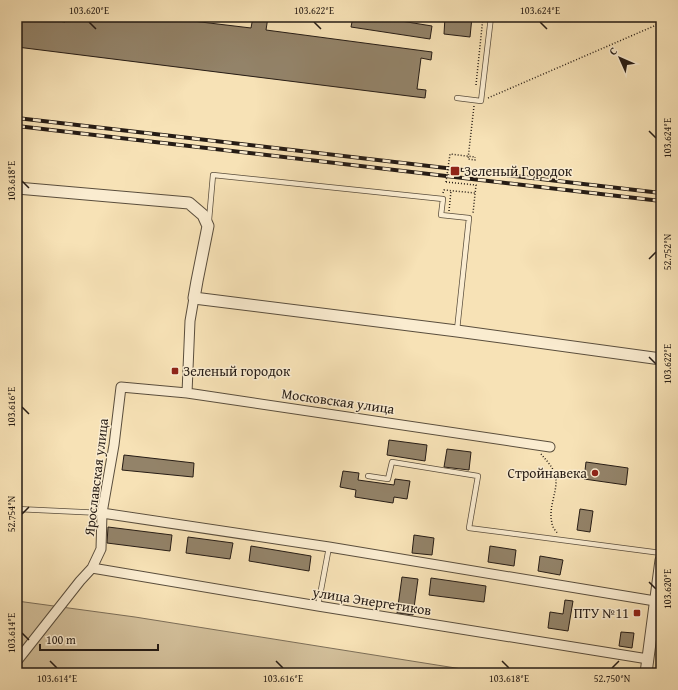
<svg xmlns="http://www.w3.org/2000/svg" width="678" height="690" font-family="'Gentium Book Plus',serif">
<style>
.green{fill:#d3c09b;stroke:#7c6e58}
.building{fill:#938369;stroke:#261c15}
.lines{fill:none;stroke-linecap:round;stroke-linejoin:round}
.service-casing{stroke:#5a4e3d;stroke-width:6}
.minor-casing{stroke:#5a4e3d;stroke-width:11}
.tertiary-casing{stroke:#5a4e3d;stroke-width:13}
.path{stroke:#261c15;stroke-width:1.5;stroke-dasharray:1 2;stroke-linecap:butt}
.service{stroke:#faecd0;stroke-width:4.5}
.minor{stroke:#faecd0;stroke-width:9}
.tertiary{stroke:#faecd0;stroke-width:11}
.rail-casing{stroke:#261c15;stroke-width:4}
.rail{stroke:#faecd0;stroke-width:2.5;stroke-dasharray:8;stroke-linecap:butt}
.path-bridge{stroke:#261c15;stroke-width:1.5;stroke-dasharray:1 2;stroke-linecap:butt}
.ticks{fill:none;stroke:#261c15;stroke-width:1.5}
.poi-dot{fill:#8f2418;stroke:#faecd0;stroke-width:1.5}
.labels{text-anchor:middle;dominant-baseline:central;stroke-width:3;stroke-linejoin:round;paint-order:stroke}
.poi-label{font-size:14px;fill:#261c15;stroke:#faecd0;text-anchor:start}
.street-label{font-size:14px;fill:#261c15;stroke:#faecd0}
.neatline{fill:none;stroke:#261c15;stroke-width:1.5}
.ticks-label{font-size:10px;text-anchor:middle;fill:#261c15}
</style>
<rect width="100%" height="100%" fill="#f7e2b6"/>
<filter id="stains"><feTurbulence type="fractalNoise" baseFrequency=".005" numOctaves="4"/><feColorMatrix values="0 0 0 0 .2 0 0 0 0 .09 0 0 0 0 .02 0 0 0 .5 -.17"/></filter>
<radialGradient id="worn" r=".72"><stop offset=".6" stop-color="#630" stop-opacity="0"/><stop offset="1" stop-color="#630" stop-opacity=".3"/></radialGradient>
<path class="green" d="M 17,601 L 135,617 L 487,673 L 17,673 Z"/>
<path class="building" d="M 17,17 L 28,17 L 65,22 L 65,17 L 159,17 L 251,28 L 253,17 L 268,17 L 266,30 L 432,52 L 431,60 L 421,58 L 417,89 L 426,90 L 425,98 L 17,47 Z
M 353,17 L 376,17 L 432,26 L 430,39 L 351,27 Z
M 445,17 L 472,17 L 470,37 L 444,34 Z
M 389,440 L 427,445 L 425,461 L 387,455 Z
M 447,449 L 471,452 L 469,470 L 444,467 Z
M 124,455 L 194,463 L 193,477 L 122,470 Z
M 586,462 L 628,468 L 626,485 L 584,479 Z
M 343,471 L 359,473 L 358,480 L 394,485 L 395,479 L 410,481 L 407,499 L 394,497 L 393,503 L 355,497 L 356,490 L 340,487 Z
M 580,509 L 593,511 L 590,532 L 577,530 Z
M 108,527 L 172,535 L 170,551 L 107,543 Z
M 414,535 L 434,538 L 432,555 L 412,553 Z
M 188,537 L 233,543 L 230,559 L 186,553 Z
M 251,546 L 311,556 L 309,571 L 249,561 Z
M 490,546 L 516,550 L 514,566 L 488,562 Z
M 540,556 L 563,560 L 560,575 L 538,571 Z
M 402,577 L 418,579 L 413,615 L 397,613 Z
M 431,578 L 486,586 L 484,602 L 429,595 Z
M 565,600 L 573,601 L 568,631 L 548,628 L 550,612 L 563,614 Z
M 621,632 L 634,633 L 632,648 L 619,646 Z"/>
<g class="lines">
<defs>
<path id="service" d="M 457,98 L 481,101 L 491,17
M 209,220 L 213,175 L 443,199 L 441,215 L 469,218 L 457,330
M 368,476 L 388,479 L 392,462 L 478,476 L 469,528 L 661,553
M 17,509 L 102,513
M 318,606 L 329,547"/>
<path id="minor" d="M 187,393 L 190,321 L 194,298
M 102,513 L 329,547 L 655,601
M 92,568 L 318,606 L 648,659
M 17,661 L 80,581 L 92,568 L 101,549 L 102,513 L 114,445 L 121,387 L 187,393 L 550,447"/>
<path id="tertiary" d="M 17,188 L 189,203 L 203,215 L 208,226 L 197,281 L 194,298 L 457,331 L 661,359
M 646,673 L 661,560"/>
</defs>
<use href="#service" class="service-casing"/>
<use href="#minor" class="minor-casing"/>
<use href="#tertiary" class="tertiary-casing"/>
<path class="path" d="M 476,85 L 483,17
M 488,98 L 661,23
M 474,106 L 468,159 L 475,160 L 475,157
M 446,182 L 476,185 L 473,213
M 443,193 L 444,190 L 475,193
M 449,211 L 451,191
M 541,454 C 547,461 555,469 556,479 C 557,493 548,508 552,523 C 552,527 556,531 558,534"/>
<use href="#service" class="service"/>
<use href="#minor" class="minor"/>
<use href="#tertiary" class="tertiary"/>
<defs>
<path id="rail" d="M 17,118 L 661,193
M 17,126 L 661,201"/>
</defs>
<use href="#rail" class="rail-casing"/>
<use href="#rail" class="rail"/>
<path class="path-bridge" d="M 446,182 L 450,154 L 475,157"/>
</g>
<path class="ticks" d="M 89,22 L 96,29M 314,22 L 321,29M 540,22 L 547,29M 649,131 L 656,138M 22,181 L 29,188M 649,259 L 656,252M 649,357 L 656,364M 22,407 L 29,414M 22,514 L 29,507M 649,582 L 656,589M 22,633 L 29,640M 50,661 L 57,668M 276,661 L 283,668M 502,661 L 509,668M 612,668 L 619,661"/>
<g class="poi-dot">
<rect x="450" y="166" width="10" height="10" rx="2"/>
<rect x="171" y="367" width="8" height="8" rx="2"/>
<circle cx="595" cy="473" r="4"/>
<rect x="633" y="609" width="8" height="8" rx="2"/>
</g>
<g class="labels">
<g class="poi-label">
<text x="464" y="171">Зеленый Городок</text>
<text x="183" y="371">Зеленый городок</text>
<text x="587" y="473" text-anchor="end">Стройнавека</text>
<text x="629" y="613" text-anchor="end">ПТУ №11</text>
</g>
<g class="street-label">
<text transform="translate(338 401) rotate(8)">Московская улица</text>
<text transform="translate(96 477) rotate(-83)">Ярославская улица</text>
<text transform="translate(372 601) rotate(9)">улица Энергетиков</text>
</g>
</g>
<rect width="678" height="690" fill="none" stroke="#f7e2b6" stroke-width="44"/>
<g transform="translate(620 58) rotate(315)" stroke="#faecd0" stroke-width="3" paint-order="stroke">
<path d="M0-3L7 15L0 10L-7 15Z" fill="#261c15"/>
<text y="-6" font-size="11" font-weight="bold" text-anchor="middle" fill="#261c15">С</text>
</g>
<path d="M40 644v6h118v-6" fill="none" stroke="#261c15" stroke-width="2"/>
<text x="46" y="644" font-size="12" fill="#261c15" stroke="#faecd0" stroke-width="3" paint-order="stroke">100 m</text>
<rect x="22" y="22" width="634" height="646" class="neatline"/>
<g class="ticks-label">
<text x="89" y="14">103.620°E</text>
<text x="314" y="14">103.622°E</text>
<text x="540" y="14">103.624°E</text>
<text transform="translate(667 138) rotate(-90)" y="4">103.624°E</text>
<text transform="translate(11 181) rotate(-90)" y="4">103.618°E</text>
<text transform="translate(667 252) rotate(-90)" y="4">52.752°N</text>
<text transform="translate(667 364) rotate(-90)" y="4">103.622°E</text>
<text transform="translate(11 407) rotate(-90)" y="4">103.616°E</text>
<text transform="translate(11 514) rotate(-90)" y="4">52.754°N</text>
<text transform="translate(667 589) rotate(-90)" y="4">103.620°E</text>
<text transform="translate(11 633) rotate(-90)" y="4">103.614°E</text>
<text x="57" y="682">103.614°E</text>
<text x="283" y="682">103.616°E</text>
<text x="509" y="682">103.618°E</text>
<text x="612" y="682">52.750°N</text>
</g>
<rect width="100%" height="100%" filter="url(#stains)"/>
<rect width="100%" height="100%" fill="url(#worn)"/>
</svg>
